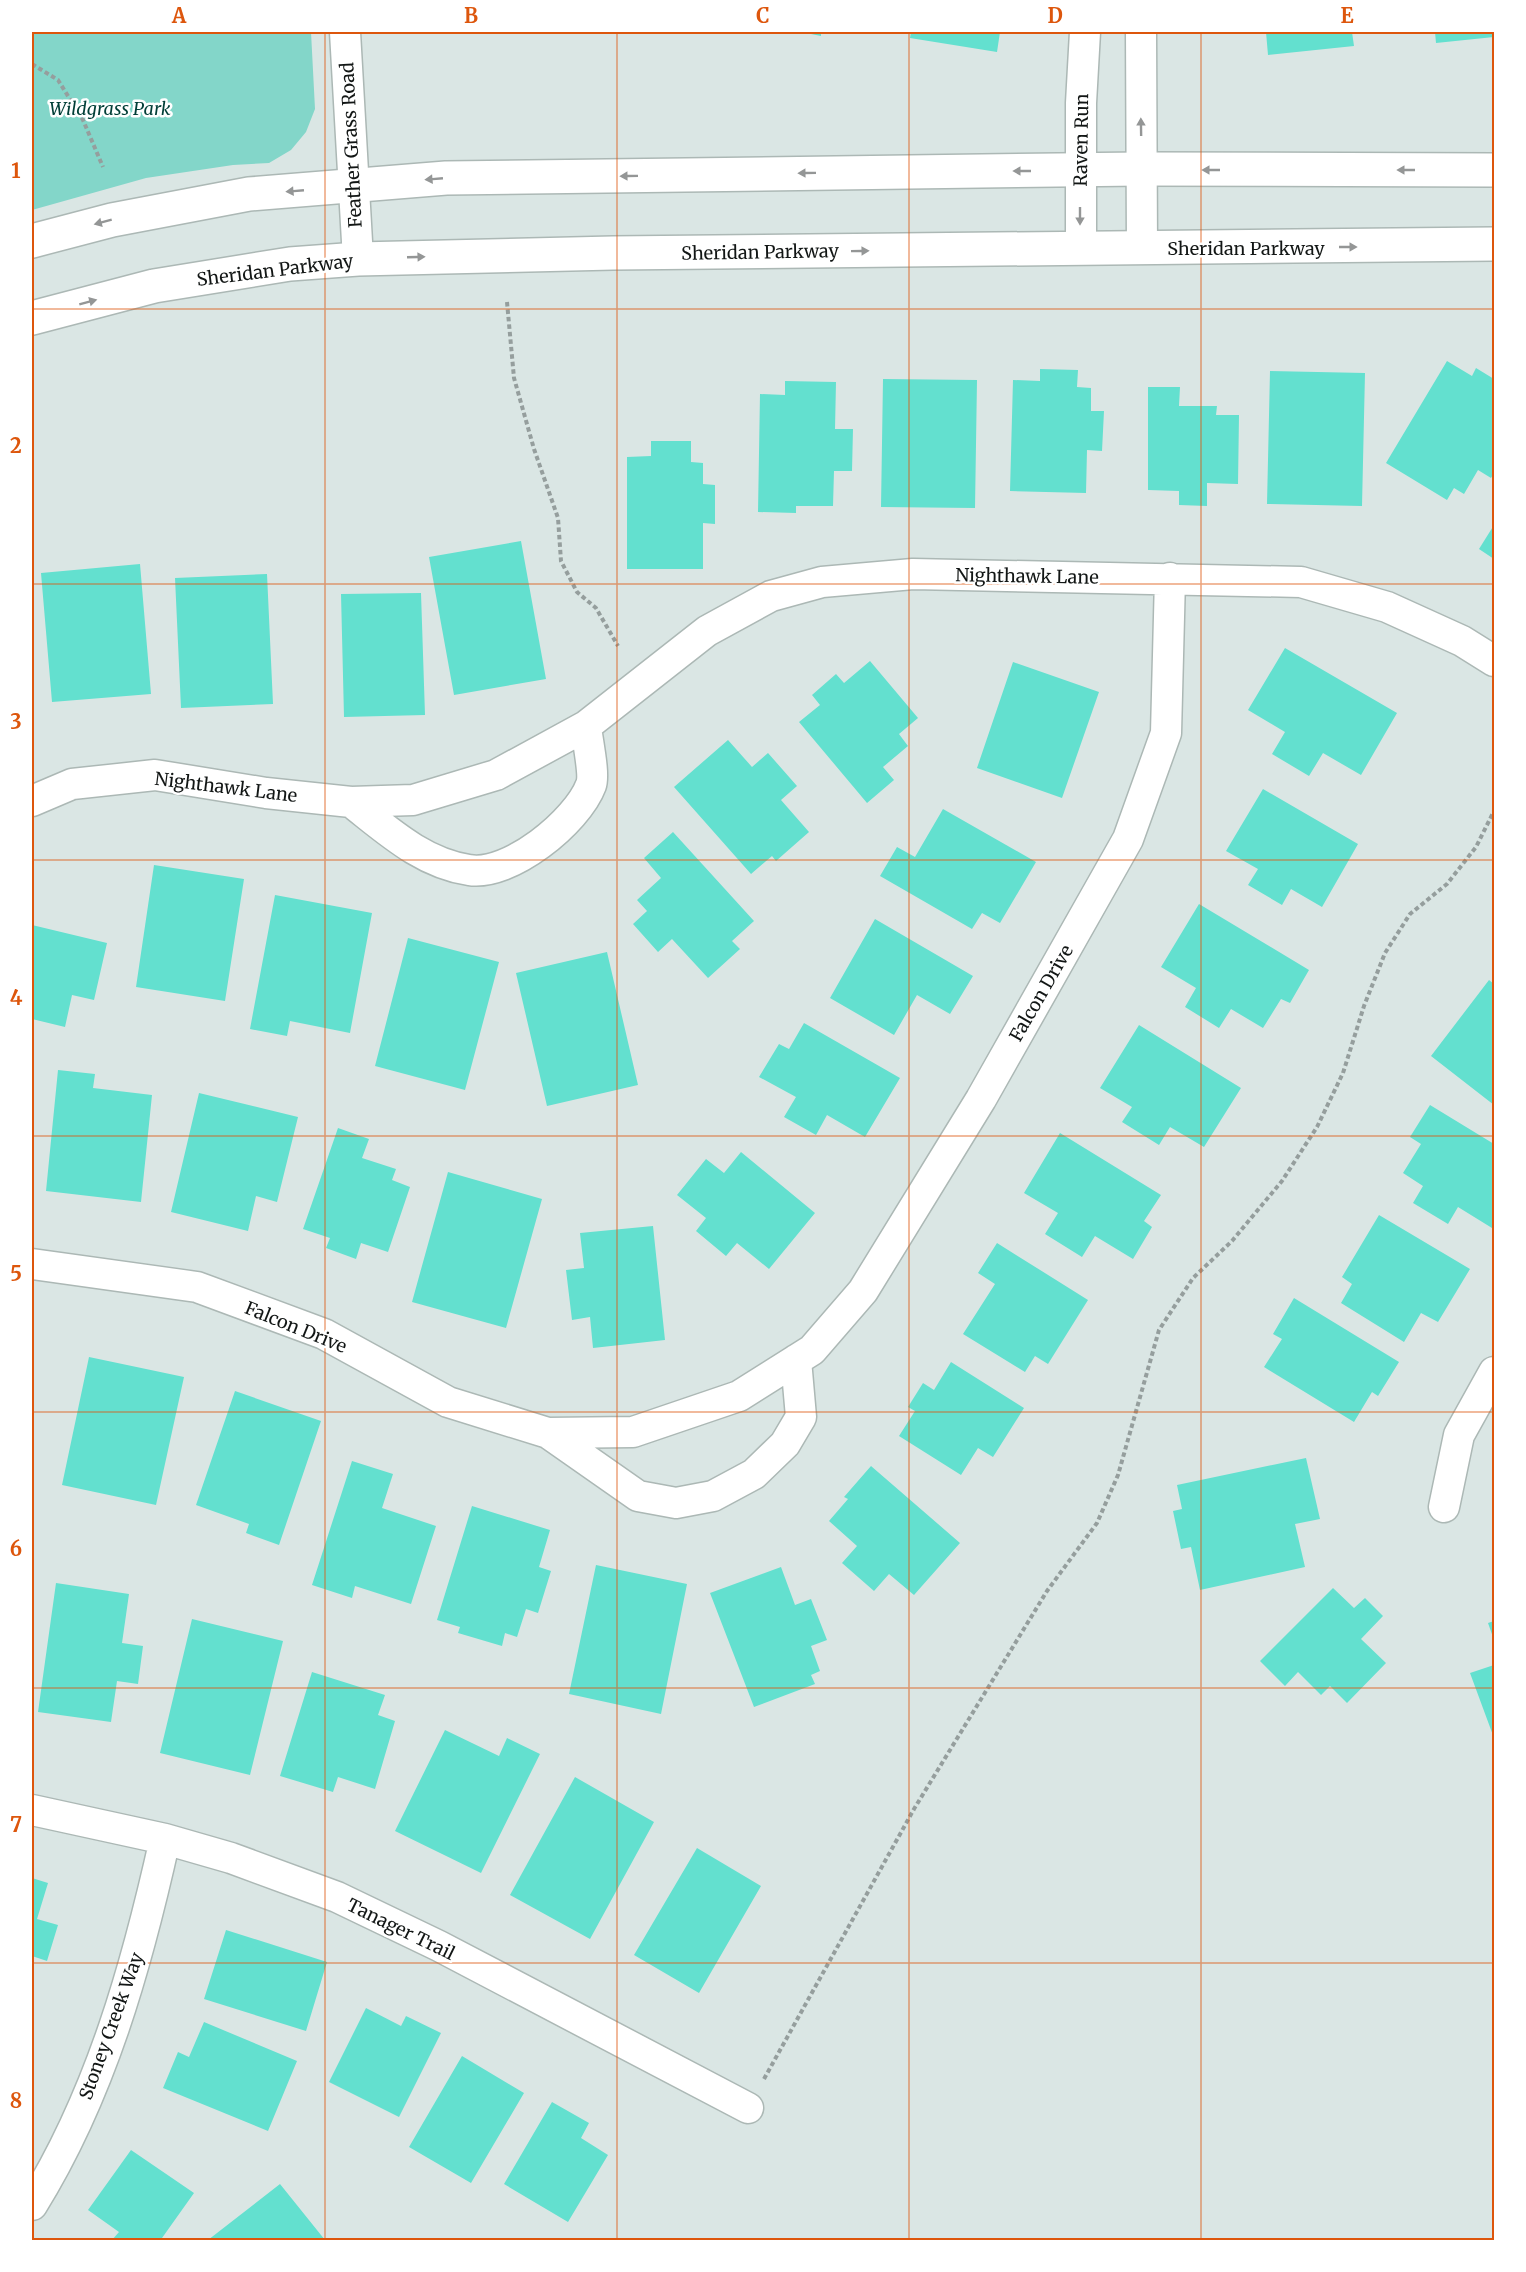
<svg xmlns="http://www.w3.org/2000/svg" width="1526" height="2272" font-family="Merriweather,serif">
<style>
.green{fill:#83d6c9}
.building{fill:#63e0cf}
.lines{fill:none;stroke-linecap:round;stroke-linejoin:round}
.minor-casing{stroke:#acb8b5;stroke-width:33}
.secondary-casing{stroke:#acb8b5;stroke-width:36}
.path{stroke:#959e9d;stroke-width:4;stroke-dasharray:4.5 3;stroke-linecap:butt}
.minor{stroke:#fff;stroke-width:30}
.secondary{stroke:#fff;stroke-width:33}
.oneway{fill:#949696}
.grid{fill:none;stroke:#dd560c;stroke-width:1.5;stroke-opacity:0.55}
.labels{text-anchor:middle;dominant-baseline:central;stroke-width:5;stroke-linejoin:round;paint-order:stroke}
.park-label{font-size:18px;font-style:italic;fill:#013e37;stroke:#fff}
.street-label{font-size:18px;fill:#121615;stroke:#fff}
.neatline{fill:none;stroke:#dd560c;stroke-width:2}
.grid-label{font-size:20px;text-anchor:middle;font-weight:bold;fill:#dd560c}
</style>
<rect width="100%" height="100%" fill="#dae6e4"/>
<path class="green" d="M 32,32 L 311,32 L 315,109 L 306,132 L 291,150 L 269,163 L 233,165 L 146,178 L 32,210 Z"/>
<path class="building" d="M 801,32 L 821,32 L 821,36 Z
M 911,32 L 1000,32 L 997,52 L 910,38 Z
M 1266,32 L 1352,32 L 1354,46 L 1268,55 Z
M 1435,32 L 1494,32 L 1494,37 L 1436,43 Z
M 1447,361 L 1472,376 L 1476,368 L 1494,379 L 1494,473 L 1491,478 L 1478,470 L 1464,494 L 1454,488 L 1447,500 L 1386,463 Z
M 1040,369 L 1078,370 L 1077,387 L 1091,388 L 1091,411 L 1104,411 L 1102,451 L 1087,450 L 1086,493 L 1010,491 L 1013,380 L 1040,381 Z
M 1270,371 L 1365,373 L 1362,506 L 1267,504 Z
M 883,379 L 977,380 L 975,508 L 881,507 Z
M 785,381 L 836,382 L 835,429 L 853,429 L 852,471 L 834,471 L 833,506 L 796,506 L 796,513 L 758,512 L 760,394 L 785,395 Z
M 1148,387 L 1180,387 L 1179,406 L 1217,406 L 1216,415 L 1239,415 L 1238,484 L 1207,483 L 1207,506 L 1179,505 L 1179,491 L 1148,490 Z
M 651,441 L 691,441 L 691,462 L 703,463 L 703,484 L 715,485 L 715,524 L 703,523 L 703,569 L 627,569 L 627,457 L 651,456 Z
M 1494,525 L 1494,559 L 1479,549 Z
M 521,541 L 546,679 L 454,695 L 429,557 Z
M 140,564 L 151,694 L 52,702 L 41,573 Z
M 267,574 L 273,704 L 181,708 L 175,578 Z
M 421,593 L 425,715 L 344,717 L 341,594 Z
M 1285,648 L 1397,713 L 1361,775 L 1323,753 L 1309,776 L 1272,754 L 1285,732 L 1248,710 Z
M 870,661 L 918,718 L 899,734 L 908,746 L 883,767 L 894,780 L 867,803 L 799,722 L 820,705 L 812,695 L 836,674 L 844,683 Z
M 1013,662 L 1099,692 L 1062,798 L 977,768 Z
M 728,740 L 752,767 L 768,753 L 797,786 L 781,800 L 809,832 L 776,861 L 772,856 L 751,874 L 674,787 Z
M 1263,789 L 1358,844 L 1322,907 L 1291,889 L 1282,905 L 1248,885 L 1258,869 L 1226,851 Z
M 943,809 L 1036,862 L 1000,923 L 982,913 L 972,929 L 880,876 L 897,847 L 915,857 Z
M 673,832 L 754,921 L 732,941 L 740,949 L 708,978 L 672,939 L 658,952 L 633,924 L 647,911 L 637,900 L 661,878 L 644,858 Z
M 154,865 L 244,879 L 225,1001 L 136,987 Z
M 275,895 L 372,913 L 350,1033 L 290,1021 L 287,1036 L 250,1029 Z
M 1199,904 L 1309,970 L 1290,1003 L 1281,999 L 1263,1028 L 1231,1009 L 1219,1028 L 1185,1007 L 1196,988 L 1161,967 Z
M 875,919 L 973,976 L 950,1014 L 917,995 L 894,1035 L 830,998 Z
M 32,925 L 107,943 L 94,1000 L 72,995 L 65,1027 L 32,1019 Z
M 408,938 L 499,962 L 465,1090 L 375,1066 Z
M 607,952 L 638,1085 L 547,1106 L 516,973 Z
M 1489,980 L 1494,984 L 1494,1105 L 1431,1056 Z
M 804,1023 L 900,1078 L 865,1137 L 827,1115 L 816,1135 L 784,1117 L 796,1097 L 759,1077 L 779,1044 L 789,1049 Z
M 1139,1025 L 1241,1088 L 1204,1147 L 1170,1127 L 1159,1145 L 1122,1122 L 1132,1107 L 1100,1088 Z
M 58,1070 L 95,1074 L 93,1088 L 152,1095 L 141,1202 L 46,1191 Z
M 199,1093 L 298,1117 L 277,1202 L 256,1196 L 248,1231 L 171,1212 Z
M 1430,1105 L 1494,1144 L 1494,1224 L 1492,1228 L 1458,1207 L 1448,1224 L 1413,1203 L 1423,1186 L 1403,1173 L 1421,1144 L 1410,1137 Z
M 338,1128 L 369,1139 L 362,1158 L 396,1169 L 392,1180 L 410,1187 L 388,1252 L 361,1243 L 356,1259 L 326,1248 L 330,1238 L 303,1229 Z
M 1060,1133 L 1161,1195 L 1144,1221 L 1152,1227 L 1133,1259 L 1095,1236 L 1082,1257 L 1045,1234 L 1058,1213 L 1024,1193 Z
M 741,1152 L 815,1213 L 769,1269 L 737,1243 L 726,1256 L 696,1231 L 706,1218 L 677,1195 L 706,1159 L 724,1173 Z
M 448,1172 L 542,1199 L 506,1328 L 412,1302 Z
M 1379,1215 L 1470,1269 L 1438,1322 L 1421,1313 L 1404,1342 L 1341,1303 L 1352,1284 L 1342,1277 Z
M 653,1226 L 665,1340 L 593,1348 L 590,1317 L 572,1320 L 566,1270 L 584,1268 L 580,1233 Z
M 997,1243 L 1088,1300 L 1048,1364 L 1035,1356 L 1025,1372 L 963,1334 L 995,1284 L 978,1273 Z
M 1294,1298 L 1399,1362 L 1378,1396 L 1372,1392 L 1354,1422 L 1264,1367 L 1282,1339 L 1273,1334 Z
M 89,1357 L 184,1377 L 156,1505 L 62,1485 Z
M 951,1362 L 1024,1408 L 993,1457 L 978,1448 L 961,1475 L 899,1436 L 915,1411 L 908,1407 L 923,1383 L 934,1390 Z
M 235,1391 L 321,1421 L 279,1545 L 246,1533 L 249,1524 L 196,1505 Z
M 1306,1458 L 1320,1519 L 1295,1524 L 1305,1567 L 1200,1590 L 1191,1547 L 1181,1549 L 1173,1511 L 1182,1509 L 1177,1485 Z
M 352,1461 L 393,1474 L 382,1508 L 436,1526 L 411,1604 L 355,1586 L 352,1598 L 312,1585 Z
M 871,1466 L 960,1543 L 914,1595 L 889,1574 L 874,1591 L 842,1563 L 857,1546 L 829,1521 L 848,1499 L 844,1497 Z
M 472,1506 L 550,1530 L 539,1567 L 551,1571 L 538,1613 L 526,1609 L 517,1637 L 505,1633 L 502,1646 L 458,1633 L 460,1627 L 437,1620 Z
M 596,1565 L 687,1584 L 661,1714 L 569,1694 Z
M 781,1567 L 795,1605 L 811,1599 L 827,1640 L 811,1646 L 820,1671 L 811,1675 L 815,1684 L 754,1707 L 710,1593 Z
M 56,1583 L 129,1594 L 122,1643 L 143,1646 L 138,1684 L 117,1681 L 111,1722 L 38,1712 Z
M 1333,1588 L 1354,1608 L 1365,1598 L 1383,1616 L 1361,1639 L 1386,1663 L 1347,1703 L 1330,1686 L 1321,1695 L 1298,1672 L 1285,1686 L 1260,1661 Z
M 192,1619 L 283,1641 L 250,1775 L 160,1753 Z
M 1494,1621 L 1494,1640 L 1488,1623 Z
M 1494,1665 L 1494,1738 L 1470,1673 Z
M 312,1672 L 385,1695 L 378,1715 L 395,1721 L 375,1789 L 338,1777 L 333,1792 L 280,1776 Z
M 445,1730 L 499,1756 L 507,1738 L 540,1754 L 481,1873 L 395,1831 Z
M 575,1777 L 654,1822 L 590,1939 L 510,1895 Z
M 697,1848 L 761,1886 L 699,1993 L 634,1955 Z
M 32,1878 L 48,1883 L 37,1919 L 58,1925 L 47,1961 L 32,1956 Z
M 226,1930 L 327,1962 L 306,2031 L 204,1999 Z
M 366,2008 L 401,2026 L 406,2016 L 441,2033 L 399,2117 L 329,2082 Z
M 204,2022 L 297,2061 L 268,2131 L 163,2088 L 178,2052 L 189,2057 Z
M 462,2056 L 524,2093 L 471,2183 L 409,2147 Z
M 552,2102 L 589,2123 L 581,2138 L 608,2155 L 568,2222 L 504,2184 Z
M 131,2150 L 194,2193 L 162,2238 L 166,2240 L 112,2240 L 119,2232 L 88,2210 Z
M 280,2184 L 325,2240 L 208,2240 Z"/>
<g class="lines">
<defs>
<path id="minor" d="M 345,32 L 358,259
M 1141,32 L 1142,248
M 1081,249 L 1081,103 L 1085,32
M 32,801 L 72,784 L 155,775 L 266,793 L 351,802 L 413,800 L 496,775 L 586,726 L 707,631 L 771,596 L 822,582 L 913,574 L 1301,582 L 1387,607 L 1462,641 L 1494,661
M 351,802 C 387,830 422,863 469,870 C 509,877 577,822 591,785 C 595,774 587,739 586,726
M 32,1264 L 197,1287 L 324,1334 L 448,1402 L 548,1433 L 633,1432 L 739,1396 L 812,1350 L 863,1291 L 981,1099 L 1128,839 L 1166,733 L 1170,578
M 548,1433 L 638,1496 L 676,1503 L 713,1496 L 754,1474 L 785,1444 L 801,1417 L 796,1360
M 1444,1507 L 1459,1435 L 1494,1372
M 32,1810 L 165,1839 L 231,1858 L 337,1897 L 439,1946 L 748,2108
M 32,2205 C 101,2094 137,1965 165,1839"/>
<path id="secondary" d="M 32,241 L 112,220 L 249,194 L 446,178 L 1141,169 L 1494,170
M 32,318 L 154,286 L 290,264 L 358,259 L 613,253 L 1494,244"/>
</defs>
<use href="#minor" class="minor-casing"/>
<use href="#secondary" class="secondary-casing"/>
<path class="path" d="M 32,64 L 58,80 L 83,120 L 103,167
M 507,302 L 514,378 L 534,449 L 558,518 L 561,561 L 577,592 L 596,608 L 618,646
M 764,2079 L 914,1809 L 1047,1591 L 1097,1523 L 1118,1475 L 1159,1330 L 1193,1278 L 1232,1241 L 1282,1181 L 1317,1127 L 1343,1073 L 1364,1006 L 1385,953 L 1410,914 L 1447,884 L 1476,847 L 1494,811"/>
<use href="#minor" class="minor"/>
<use href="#secondary" class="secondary"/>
</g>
<defs><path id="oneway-solid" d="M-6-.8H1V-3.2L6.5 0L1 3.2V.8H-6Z" transform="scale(1.5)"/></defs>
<g class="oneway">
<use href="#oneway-solid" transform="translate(1141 127) rotate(-91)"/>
<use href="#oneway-solid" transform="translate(1211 170) rotate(-180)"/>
<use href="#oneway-solid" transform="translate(1406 170) rotate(-180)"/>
<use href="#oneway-solid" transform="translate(1022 171) rotate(180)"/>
<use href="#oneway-solid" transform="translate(807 173) rotate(179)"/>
<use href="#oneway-solid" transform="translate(629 176) rotate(179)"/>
<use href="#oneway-solid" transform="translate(434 179) rotate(175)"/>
<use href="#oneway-solid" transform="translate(295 191) rotate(175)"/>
<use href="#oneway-solid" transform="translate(1080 216) rotate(90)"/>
<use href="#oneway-solid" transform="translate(103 222) rotate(165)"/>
<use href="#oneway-solid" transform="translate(1348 247)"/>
<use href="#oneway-solid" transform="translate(860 251) rotate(-1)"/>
<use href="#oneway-solid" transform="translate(416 257) rotate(-2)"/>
<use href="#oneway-solid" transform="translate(88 302) rotate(-15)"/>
</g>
<path class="grid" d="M 325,32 L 325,2240M 617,32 L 617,2240M 909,32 L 909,2240M 1201,32 L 1201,2240M 32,309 L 1494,309M 32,584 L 1494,584M 32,860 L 1494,860M 32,1136 L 1494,1136M 32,1412 L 1494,1412M 32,1688 L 1494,1688M 32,1963 L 1494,1963"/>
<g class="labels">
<g class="park-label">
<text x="110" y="108">Wildgrass Park</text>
</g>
<g class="street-label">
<text transform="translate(1081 140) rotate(-89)">Raven Run</text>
<text transform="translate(351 145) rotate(-93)">Feather Grass Road</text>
<text x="1246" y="248">Sheridan Parkway</text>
<text transform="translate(760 252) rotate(-1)">Sheridan Parkway</text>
<text transform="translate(275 270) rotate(-7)">Sheridan Parkway</text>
<text transform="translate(1027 576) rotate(1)">Nighthawk Lane</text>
<text transform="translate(226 787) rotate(7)">Nighthawk Lane</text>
<text transform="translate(1041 993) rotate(-60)">Falcon Drive</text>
<text transform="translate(296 1327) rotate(22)">Falcon Drive</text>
<text transform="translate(401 1929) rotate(26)">Tanager Trail</text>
<text transform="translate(111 2026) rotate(-70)">Stoney Creek Way</text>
</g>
</g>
<rect width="1526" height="2272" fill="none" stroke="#ffffff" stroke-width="66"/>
<rect x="33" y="33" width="1460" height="2206" class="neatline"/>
<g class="grid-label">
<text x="179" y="23">A</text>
<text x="471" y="23">B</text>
<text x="763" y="23">C</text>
<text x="1055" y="23">D</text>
<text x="1347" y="23">E</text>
<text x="16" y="178">1</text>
<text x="16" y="453">2</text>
<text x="16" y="729">3</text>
<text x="16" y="1005">4</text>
<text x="16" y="1281">5</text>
<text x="16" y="1556">6</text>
<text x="16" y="1832">7</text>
<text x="16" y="2108">8</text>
</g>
</svg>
